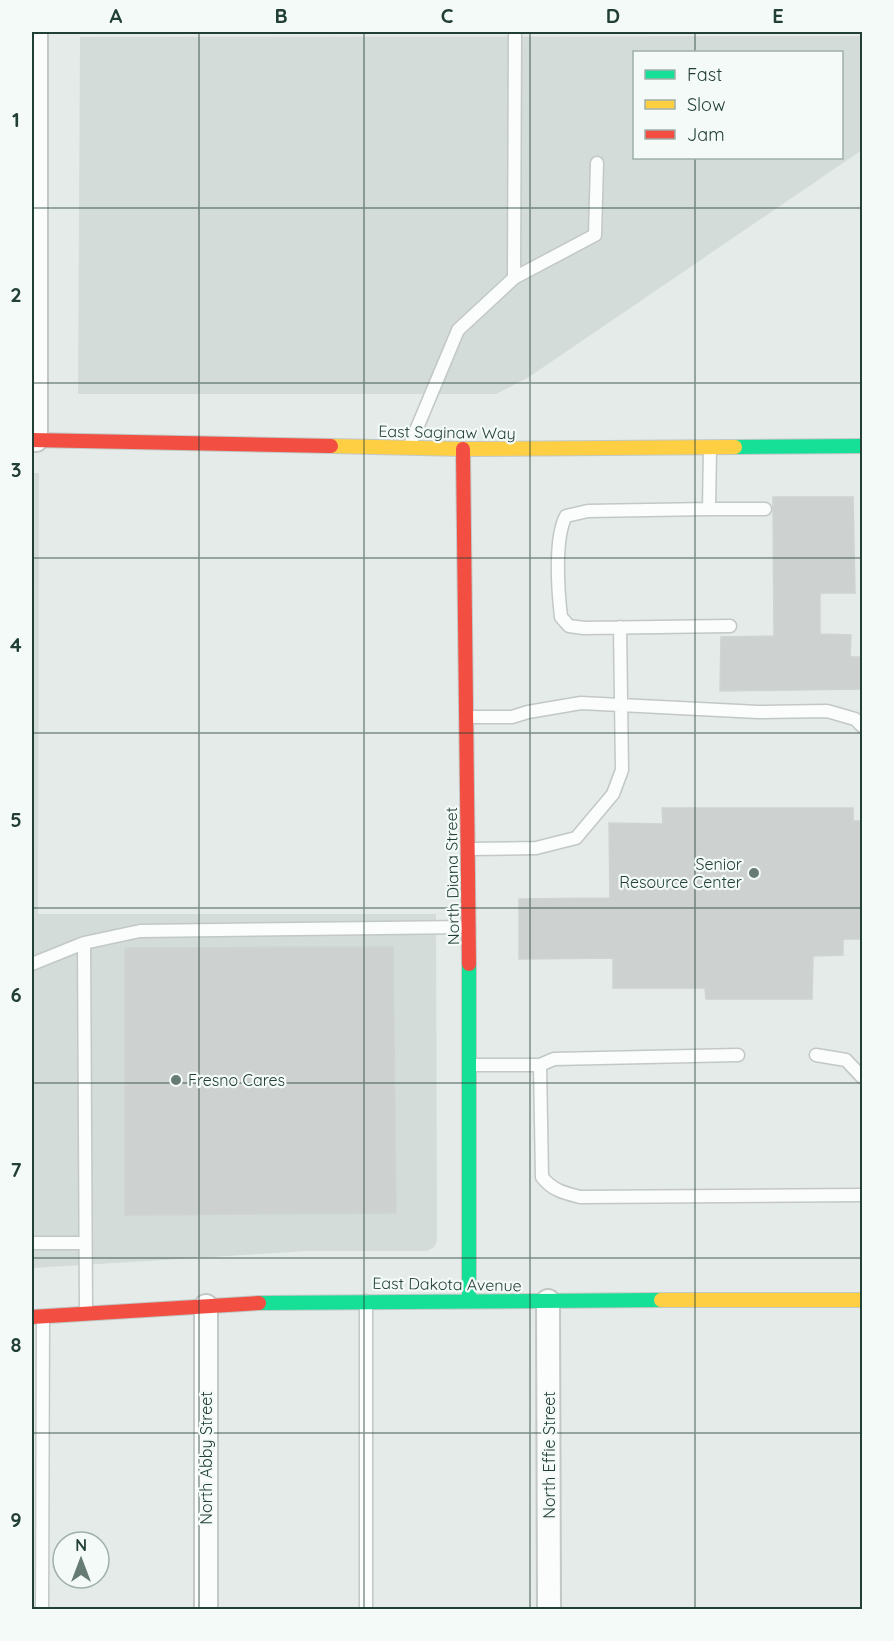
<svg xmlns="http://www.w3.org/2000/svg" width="894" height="1641" font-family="Quicksand,sans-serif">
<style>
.built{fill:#d3dcd8;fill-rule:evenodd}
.building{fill:#cdd2d0;stroke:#ced4d1;stroke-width:1.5}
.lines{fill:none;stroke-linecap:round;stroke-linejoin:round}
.lane-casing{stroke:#c2c8c5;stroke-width:15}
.street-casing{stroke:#c2c8c5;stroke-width:26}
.fast-casing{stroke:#c1c8c5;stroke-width:16}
.slow-casing{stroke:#c1c8c5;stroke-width:16}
.jam-casing{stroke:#c1c8c5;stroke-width:16}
.lane{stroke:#fbfcfc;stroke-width:12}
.street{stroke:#fbfcfc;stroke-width:22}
.fast{stroke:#16e098;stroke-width:14}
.slow{stroke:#ffcf43;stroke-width:14}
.jam{stroke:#f24e42;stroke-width:14}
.grid{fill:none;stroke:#223f36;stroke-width:1.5;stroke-opacity:0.55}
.poi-dot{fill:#667b74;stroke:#f4faf7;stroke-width:2}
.labels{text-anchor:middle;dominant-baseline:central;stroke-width:4.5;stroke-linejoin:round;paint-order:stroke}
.street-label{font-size:16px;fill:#223f36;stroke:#f4faf7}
.poi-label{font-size:16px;fill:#223f36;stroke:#f4faf7;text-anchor:end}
.neatline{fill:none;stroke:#223f36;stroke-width:2}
.grid-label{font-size:20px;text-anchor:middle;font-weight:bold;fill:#223f36}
</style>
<rect width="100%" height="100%" fill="#e5ebe8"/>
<path class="built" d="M 862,36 L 862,150 L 529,377 L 496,394 L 78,394 L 80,37 ZM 634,52 L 842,52 L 842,158 L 634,158 Z
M 32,473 L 39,473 L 38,914 L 436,914 L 437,1241 L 434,1247 L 427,1251 L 308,1251 L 32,1268 Z
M 32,1372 L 33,1372 L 33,1610 L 32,1609 Z"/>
<path class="building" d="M 773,497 L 853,497 L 855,593 L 820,593 L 820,634 L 851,635 L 850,657 L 860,657 L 860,689 L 720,691 L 721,637 L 774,636 Z
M 662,808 L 853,808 L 853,821 L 862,821 L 862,939 L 843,939 L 843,955 L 813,956 L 812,999 L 706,999 L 705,988 L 613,988 L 613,958 L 519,959 L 519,899 L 610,898 L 609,823 L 663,824 Z
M 393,947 L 396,1213 L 125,1215 L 125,948 Z"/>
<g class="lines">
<defs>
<path id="lane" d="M 515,32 L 514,278 L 595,235 L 597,163
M 409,447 L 458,330 L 514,278
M 710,449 L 709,509 L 765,509
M 709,509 L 588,511 L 566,516 C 554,538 558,591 561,617 L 569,626 L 584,628 L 730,626
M 467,717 L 512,717 L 528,712 L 581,703 L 758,712 L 827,711 L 855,719 L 862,726
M 469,849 L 536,848 L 576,838 L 613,794 L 622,770 L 620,627
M 32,964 L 84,943
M 816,1055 L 846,1060 L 862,1077
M 470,1065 L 540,1065 L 554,1059 L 738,1055
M 540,1065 L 542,1177 C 552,1190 564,1193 580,1197 L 862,1195
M 32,1243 L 85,1243
M 86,1312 L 84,943 L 140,931 L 467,927
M 42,1610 L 43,1318
M 366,1610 L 366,1301"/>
<path id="street" d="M 36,32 L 36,440
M 548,1301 L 549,1610
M 206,1306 L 206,1610"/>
<path id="fast" d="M 735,447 L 862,446
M 469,964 L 469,1301
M 259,1303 L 661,1300"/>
<path id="slow" d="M 331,446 L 463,449 L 735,447
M 661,1300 L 862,1300"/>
<path id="jam" d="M 32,440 L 331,446
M 463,449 L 469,964
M 32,1317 L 259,1303"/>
</defs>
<use href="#lane" class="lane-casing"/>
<use href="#street" class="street-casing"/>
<use href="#fast" class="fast-casing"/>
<use href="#slow" class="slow-casing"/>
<use href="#jam" class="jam-casing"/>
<use href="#lane" class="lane"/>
<use href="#street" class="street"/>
<use href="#fast" class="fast"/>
<use href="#slow" class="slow"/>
<use href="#jam" class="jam"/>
</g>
<path class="grid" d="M 199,32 L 199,1610M 364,32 L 364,1610M 530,32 L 530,1610M 695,32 L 695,52M 695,158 L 695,1610M 32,208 L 862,208M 32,383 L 862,383M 32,558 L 862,558M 32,733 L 862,733M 32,908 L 862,908M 32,1083 L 862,1083M 32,1258 L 862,1258M 32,1433 L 862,1433"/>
<g class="poi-dot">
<circle cx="754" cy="873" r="6"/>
<circle cx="176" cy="1080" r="6"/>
</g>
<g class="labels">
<g class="street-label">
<text transform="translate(447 432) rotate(1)">East Saginaw Way</text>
<text transform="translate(452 876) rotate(-91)">North Diana Street</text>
<text transform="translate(447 1284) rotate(1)">East Dakota Avenue</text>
<text transform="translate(549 1455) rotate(-90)">North Effie Street</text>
<text transform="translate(206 1458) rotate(-90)">North Abby Street</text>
</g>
<g class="poi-label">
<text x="742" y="864">Senior<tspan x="742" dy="18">Resource Center</tspan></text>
<text x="188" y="1080" text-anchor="start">Fresno Cares</text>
</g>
</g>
<rect width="894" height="1641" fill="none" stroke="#f4faf7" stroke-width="66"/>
<rect x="633" y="51" width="210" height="108" fill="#f4faf7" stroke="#a0afaa" stroke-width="1.5"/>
<rect x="645" y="70" width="30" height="9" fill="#16e098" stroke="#a0afaa" stroke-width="1.5"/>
<text x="687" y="81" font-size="18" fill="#223f36">Fast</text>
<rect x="645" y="100" width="30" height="9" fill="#ffcf43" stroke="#a0afaa" stroke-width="1.5"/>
<text x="687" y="111" font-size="18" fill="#223f36">Slow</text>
<rect x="645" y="130" width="30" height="9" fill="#f24e42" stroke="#a0afaa" stroke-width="1.5"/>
<text x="687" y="141" font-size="18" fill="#223f36">Jam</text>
<g transform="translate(81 1560)"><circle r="28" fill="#f4faf7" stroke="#a0afaa" stroke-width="1.5"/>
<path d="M0-4.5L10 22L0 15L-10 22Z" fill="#667b74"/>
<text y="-9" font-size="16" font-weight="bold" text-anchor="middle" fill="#223f36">N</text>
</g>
<rect x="33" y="33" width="828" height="1575" class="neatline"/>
<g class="grid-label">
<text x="116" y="23">A</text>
<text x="281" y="23">B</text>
<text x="447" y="23">C</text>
<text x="613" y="23">D</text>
<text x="778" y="23">E</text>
<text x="16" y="127">1</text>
<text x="16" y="302">2</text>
<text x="16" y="477">3</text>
<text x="16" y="652">4</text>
<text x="16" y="827">5</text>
<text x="16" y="1002">6</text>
<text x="16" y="1177">7</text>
<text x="16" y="1352">8</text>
<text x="16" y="1527">9</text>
</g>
</svg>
